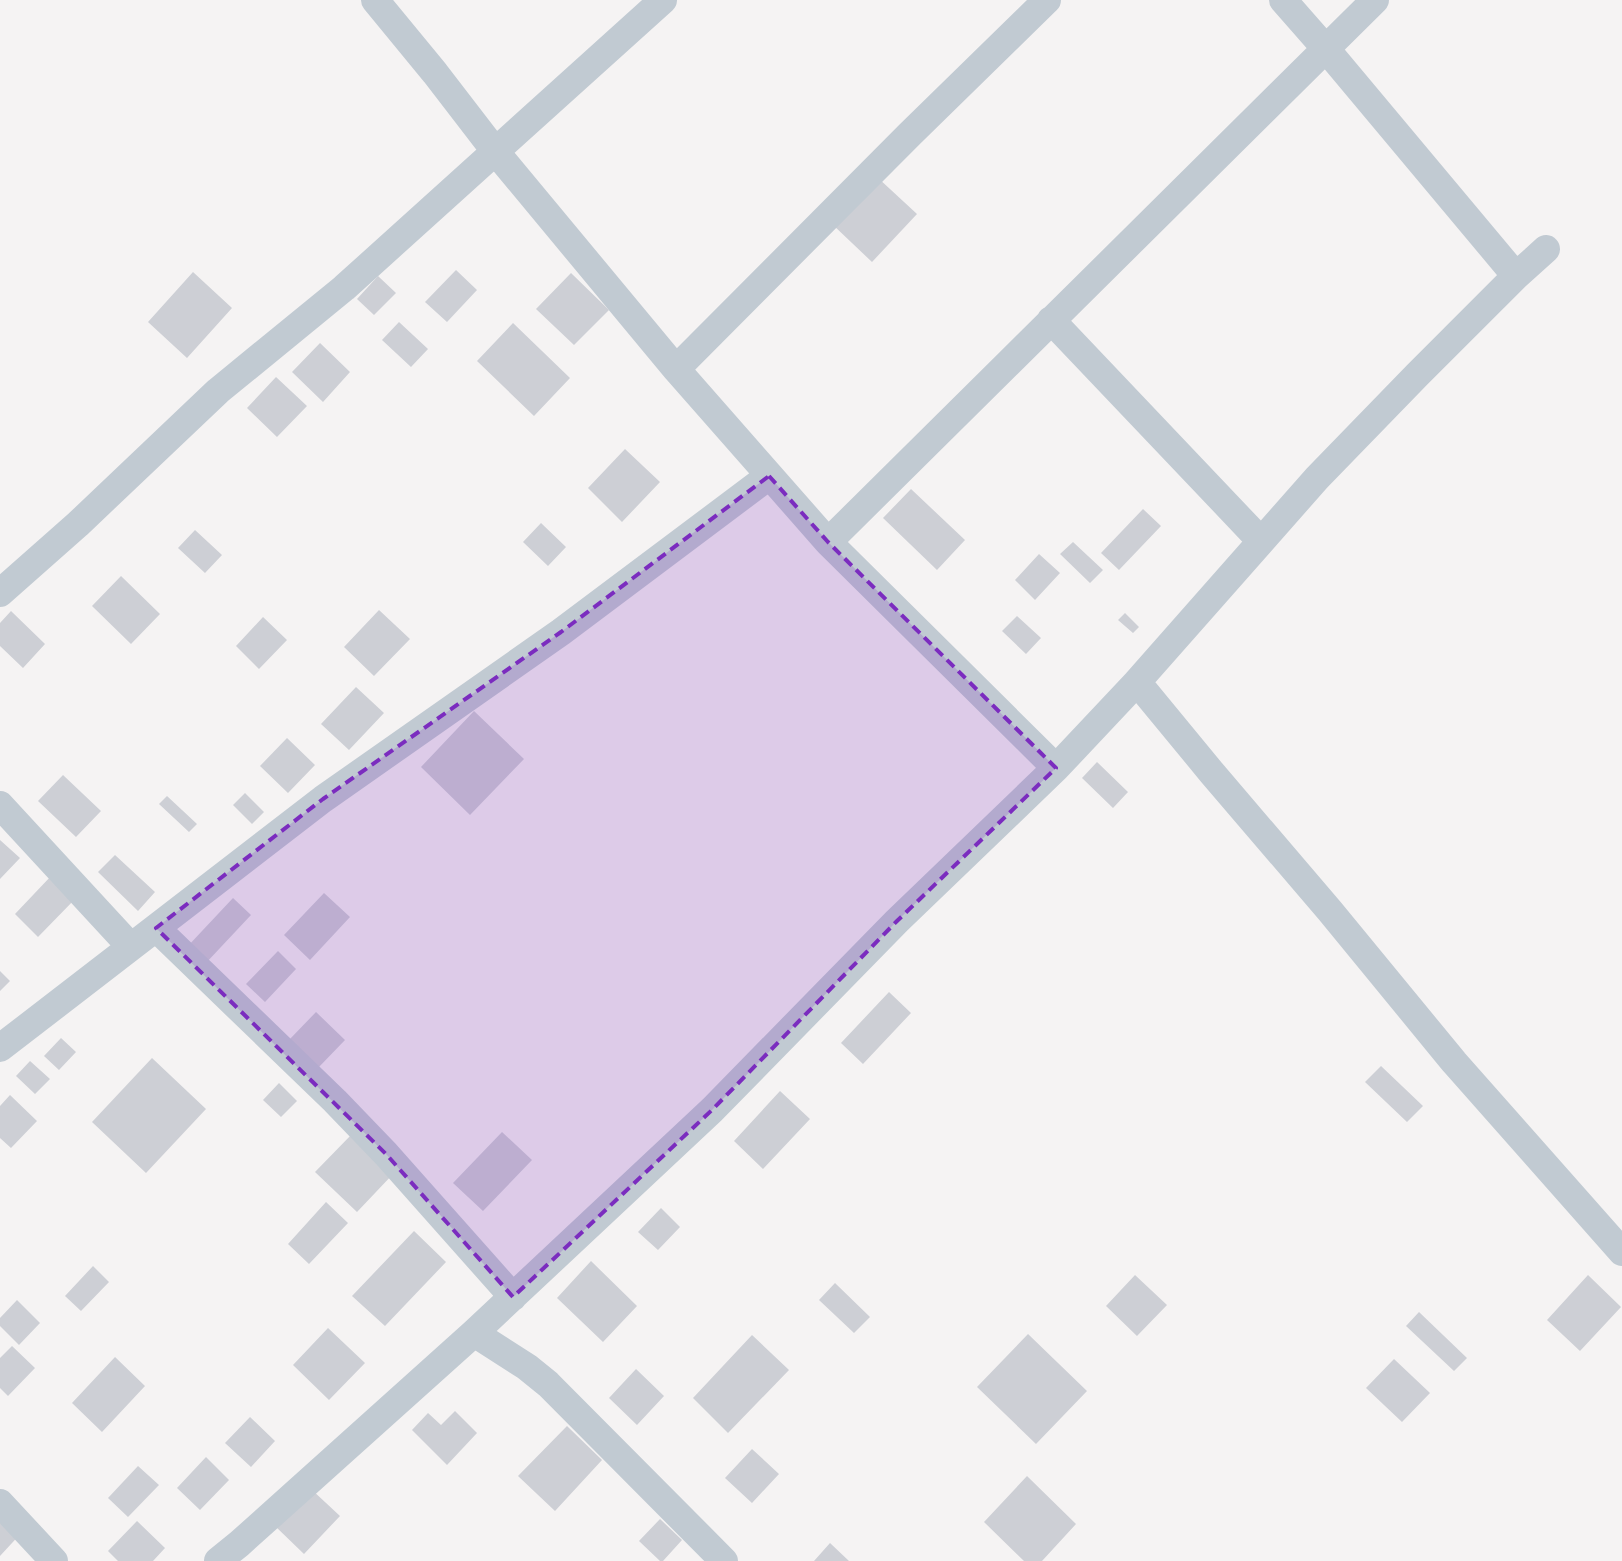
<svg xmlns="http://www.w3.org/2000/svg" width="1622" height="1561" font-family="'IBM Plex Sans',sans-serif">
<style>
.building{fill:#cdcfd5}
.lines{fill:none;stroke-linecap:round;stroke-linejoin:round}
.minor{stroke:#c1cad2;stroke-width:28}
.marked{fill:#7b2cbf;fill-opacity:0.2;stroke:#7b2cbf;stroke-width:4;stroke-dasharray:10 6;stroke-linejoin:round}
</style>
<rect width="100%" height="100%" fill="#f5f3f3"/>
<path class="building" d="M 877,177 L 917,214 L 872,262 L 832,224 Z
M 456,270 L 477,290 L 447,322 L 425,302 Z
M 193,272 L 232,308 L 187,358 L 148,322 Z
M 571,273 L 609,310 L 574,345 L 536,309 Z
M 378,276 L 396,293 L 374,315 L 357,299 Z
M 399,322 L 428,349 L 411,367 L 382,340 Z
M 513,323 L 570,378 L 534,416 L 477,361 Z
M 320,343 L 350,372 L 323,402 L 292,372 Z
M 276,377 L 307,406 L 277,437 L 247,408 Z
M 625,449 L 660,482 L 622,522 L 588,488 Z
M 911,489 L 965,540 L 937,570 L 883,518 Z
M 1143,509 L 1161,526 L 1119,570 L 1101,553 Z
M 541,523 L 566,547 L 548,566 L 523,542 Z
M 195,530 L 222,555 L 205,573 L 178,548 Z
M 1073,542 L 1103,570 L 1090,583 L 1060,554 Z
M 1039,554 L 1060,573 L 1035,600 L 1015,580 Z
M 121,576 L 160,614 L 131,644 L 92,606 Z
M 379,610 L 410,639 L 374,676 L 344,647 Z
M 11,611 L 45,644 L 23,668 L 0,646 L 0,623 Z
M 1125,613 L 1139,627 L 1133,633 L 1118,620 Z
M 1017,616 L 1041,638 L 1026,654 L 1002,631 Z
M 263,617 L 287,640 L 259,669 L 236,646 Z
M 356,687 L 384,713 L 349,750 L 321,724 Z
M 474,711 L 524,759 L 470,815 L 421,767 Z
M 287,738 L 315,765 L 288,793 L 260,766 Z
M 1097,762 L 1128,792 L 1113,808 L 1082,778 Z
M 63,775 L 101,811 L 76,837 L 38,801 Z
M 245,793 L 264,812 L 252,824 L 233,805 Z
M 167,796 L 197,824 L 189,832 L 159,804 Z
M 0,840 L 20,858 L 0,879 Z
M 115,855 L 155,892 L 138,911 L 98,872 Z
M 52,875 L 76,898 L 38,937 L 15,914 Z
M 324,893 L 350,917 L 310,960 L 284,935 Z
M 233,898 L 251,915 L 205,964 L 187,947 Z
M 278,951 L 296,969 L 265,1002 L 246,984 Z
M 0,971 L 10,981 L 0,991 Z
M 889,992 L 911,1013 L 863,1064 L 841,1043 Z
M 316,1012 L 345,1040 L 318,1068 L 289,1040 Z
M 61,1038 L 76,1052 L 59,1070 L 44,1056 Z
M 152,1058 L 206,1109 L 146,1173 L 92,1122 Z
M 30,1061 L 50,1079 L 35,1094 L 16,1076 Z
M 1381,1066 L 1423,1106 L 1407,1122 L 1365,1082 Z
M 279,1083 L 297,1101 L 281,1117 L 263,1100 Z
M 780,1091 L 810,1119 L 763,1169 L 734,1141 Z
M 10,1095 L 37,1121 L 11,1148 L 0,1138 L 0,1106 Z
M 502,1132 L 532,1160 L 483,1211 L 453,1183 Z
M 352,1134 L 394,1173 L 357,1212 L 315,1172 Z
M 326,1202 L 348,1223 L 309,1264 L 288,1244 Z
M 661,1208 L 680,1227 L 658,1250 L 638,1232 Z
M 414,1231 L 446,1262 L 385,1326 L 352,1296 Z
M 591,1261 L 637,1306 L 603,1342 L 557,1298 Z
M 93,1266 L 109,1282 L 81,1311 L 65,1296 Z
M 1135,1275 L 1167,1305 L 1137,1336 L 1106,1306 Z
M 1588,1275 L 1621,1307 L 1580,1351 L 1547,1320 Z
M 835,1283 L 870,1317 L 854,1333 L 819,1300 Z
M 17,1300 L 40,1323 L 19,1345 L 0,1326 L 0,1318 Z
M 1419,1312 L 1467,1358 L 1454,1371 L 1406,1326 Z
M 328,1328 L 365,1363 L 329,1400 L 293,1365 Z
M 1028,1334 L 1087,1391 L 1036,1444 L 977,1387 Z
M 752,1335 L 789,1370 L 728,1433 L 693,1398 Z
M 12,1346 L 35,1368 L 8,1396 L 0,1388 L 0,1358 Z
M 115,1357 L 145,1386 L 102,1432 L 72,1403 Z
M 1394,1359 L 1430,1393 L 1402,1422 L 1366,1388 Z
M 636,1369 L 664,1396 L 637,1425 L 609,1398 Z
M 455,1411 L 477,1433 L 447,1465 L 412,1430 L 428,1413 L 441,1425 Z
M 250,1417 L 275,1441 L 251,1467 L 225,1443 Z
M 567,1426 L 602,1460 L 555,1511 L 518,1476 Z
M 752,1449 L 779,1474 L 752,1503 L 725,1478 Z
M 206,1457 L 229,1480 L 200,1510 L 177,1488 Z
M 138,1466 L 159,1485 L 128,1517 L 108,1498 Z
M 1027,1476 L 1076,1524 L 1042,1561 L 1024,1561 L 984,1522 Z
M 311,1489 L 340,1516 L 304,1554 L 275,1526 Z
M 0,1507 L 24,1530 L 0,1556 Z
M 660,1519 L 682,1540 L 663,1561 L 660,1561 L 639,1541 Z
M 137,1521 L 165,1548 L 153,1561 L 118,1561 L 108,1551 Z
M 830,1543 L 849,1561 L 814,1561 Z"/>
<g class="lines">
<path class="minor" d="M 375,0 L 435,73 L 495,151 L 676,369 L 828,542 L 1056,768
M 1283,0 L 1326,49 L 1516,276
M 1051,320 L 1261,541
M 676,369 L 910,134 L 1047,0
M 828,542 C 1010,361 1193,182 1375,0
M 0,593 L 78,524 L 218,391 L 344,288 L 663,0
M 1137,682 L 1317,478 L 1417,375 L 1516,276 L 1546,249
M 0,805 L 131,947
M 156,928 L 335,1101 L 386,1154 L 513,1297
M 0,1048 L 323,799 L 561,632 L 769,476
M 474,1333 L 527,1367 L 548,1384 L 724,1561
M 0,1503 L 54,1561
M 218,1561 L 239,1544 L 474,1333 L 712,1110 L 897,921 L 1056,768 L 1137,682 L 1212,773 L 1330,911 L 1454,1062 L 1622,1252"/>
</g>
<path class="marked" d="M 769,476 L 828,542 L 1056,768 L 897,921 L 712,1110 L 513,1297 L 386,1154 L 156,928 L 323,799 L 561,632 Z"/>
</svg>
